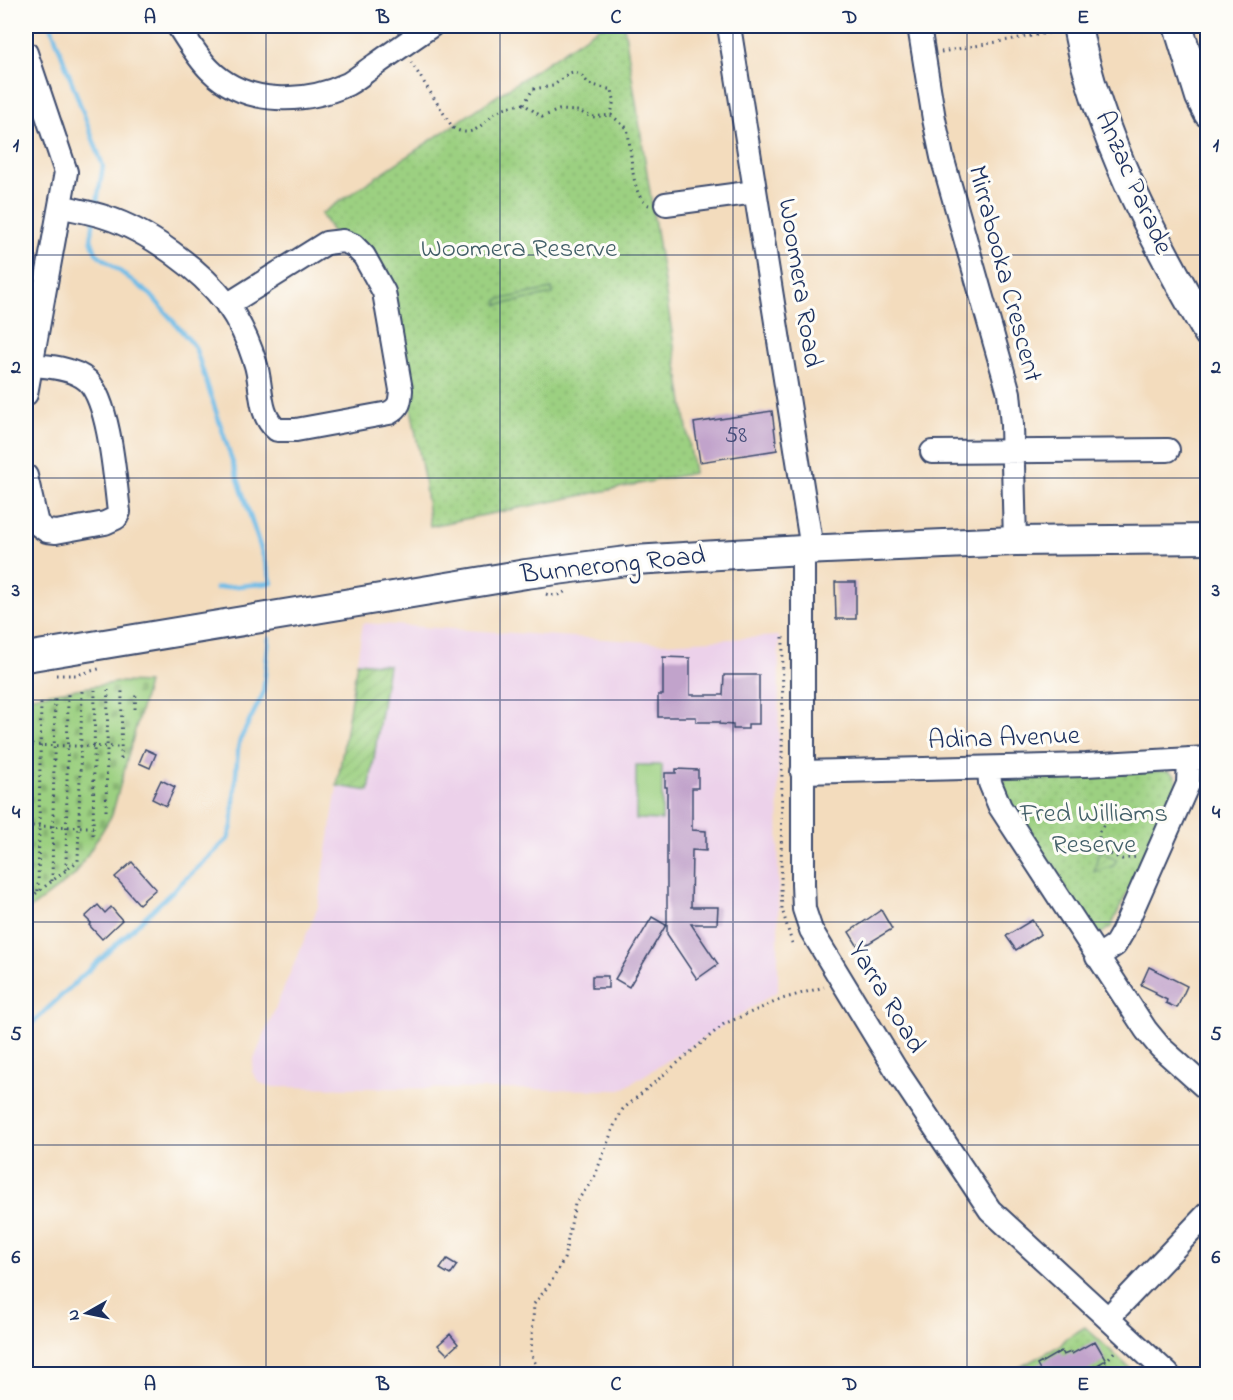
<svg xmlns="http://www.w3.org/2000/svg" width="1233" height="1400" font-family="'Indie Flower',sans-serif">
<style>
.built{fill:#ecd1ea}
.grass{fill:url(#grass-dots);stroke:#5c8070;stroke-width:1.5}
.cemetery{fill:url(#cemetery-stones);stroke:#5c8070;stroke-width:1.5}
.garden{fill:url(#garden-furrows);stroke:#5c8070;stroke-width:1.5}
.pitch{fill:#9cd081;stroke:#5c8070;stroke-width:1.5}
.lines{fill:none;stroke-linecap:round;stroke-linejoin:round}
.stream{stroke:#6dbbe7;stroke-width:4.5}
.building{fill:#c1a3cb}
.minor-casing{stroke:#3b496c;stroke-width:26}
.major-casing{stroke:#3b496c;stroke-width:32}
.path{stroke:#3b496c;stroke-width:3;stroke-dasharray:1.5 4.5;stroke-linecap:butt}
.minor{stroke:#fff;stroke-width:22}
.major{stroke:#fff;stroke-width:28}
.grid{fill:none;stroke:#1b2f5e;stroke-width:1.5;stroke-opacity:0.55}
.labels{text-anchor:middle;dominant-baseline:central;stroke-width:6;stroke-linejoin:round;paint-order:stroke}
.number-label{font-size:24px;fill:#444c79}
.street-label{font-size:27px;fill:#1b2f5e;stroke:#fdfcf7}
.park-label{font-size:27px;fill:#425f68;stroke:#fdfcf7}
.neatline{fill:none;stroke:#1b2f5e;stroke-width:2}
.grid-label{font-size:20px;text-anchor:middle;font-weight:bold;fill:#1b2f5e}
</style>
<defs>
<pattern id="grass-dots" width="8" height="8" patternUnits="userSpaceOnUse" patternTransform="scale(1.5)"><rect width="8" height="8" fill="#9cd081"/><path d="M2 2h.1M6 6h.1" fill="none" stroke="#86b372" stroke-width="1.8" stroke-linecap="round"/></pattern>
<pattern id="cemetery-stones" width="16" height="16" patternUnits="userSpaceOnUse" patternTransform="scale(1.5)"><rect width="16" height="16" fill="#9cd081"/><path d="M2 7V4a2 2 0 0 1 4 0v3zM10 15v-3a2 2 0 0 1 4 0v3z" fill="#86b372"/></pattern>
<pattern id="garden-furrows" width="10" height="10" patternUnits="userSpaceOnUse" patternTransform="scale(1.5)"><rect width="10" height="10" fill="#9cd081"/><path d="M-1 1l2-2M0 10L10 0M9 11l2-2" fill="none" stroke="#86b372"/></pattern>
</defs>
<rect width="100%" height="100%" fill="#fdfcf7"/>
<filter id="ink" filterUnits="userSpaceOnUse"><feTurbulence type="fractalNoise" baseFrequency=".0167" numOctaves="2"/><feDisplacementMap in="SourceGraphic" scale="12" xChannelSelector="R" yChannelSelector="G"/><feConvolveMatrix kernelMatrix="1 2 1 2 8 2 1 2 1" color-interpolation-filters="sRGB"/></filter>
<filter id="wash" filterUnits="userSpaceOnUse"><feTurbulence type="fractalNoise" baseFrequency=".008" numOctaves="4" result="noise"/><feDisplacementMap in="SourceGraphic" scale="24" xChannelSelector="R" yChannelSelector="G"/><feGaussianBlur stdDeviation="1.35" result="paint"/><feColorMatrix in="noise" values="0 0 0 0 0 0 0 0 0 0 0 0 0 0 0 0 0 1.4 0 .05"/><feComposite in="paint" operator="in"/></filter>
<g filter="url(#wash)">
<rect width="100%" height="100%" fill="#f3dcbd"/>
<path class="built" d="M 363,623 L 664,643 L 779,636 L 778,991 L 621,1090 L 268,1087 L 259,1082 L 252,1072 L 254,1059 L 318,907 Z"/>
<path class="grass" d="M 601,26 L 624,26 L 694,473 L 430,526 L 424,478 L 391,300 L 333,233 L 321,214 Z
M 1168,771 L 1176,776 L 1177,784 L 1111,927 L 1102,933 L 1093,932 L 1006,796 L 1002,785 L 1005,780 L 1010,777 Z
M 1085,1327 L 1136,1374 L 1007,1374 L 1061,1345 L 1065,1339 Z"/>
<path class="cemetery" d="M 120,682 L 148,683 L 112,815 L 75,875 L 26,912 L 26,697 Z"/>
<path class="garden" d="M 357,662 L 388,665 L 369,791 L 337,786 Z
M 1099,851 L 1117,859 L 1113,866 L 1094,872 Z"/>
<path class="pitch" d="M 552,289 L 553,294 L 498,305 L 497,300 Z
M 636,765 L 662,765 L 662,820 L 636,819 Z"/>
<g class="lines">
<path class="stream" d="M 51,26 L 103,166 L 96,208
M 94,219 L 91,239 L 96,253 L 151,295 L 195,347 L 272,583 L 216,588
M 26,1029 L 228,839 L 232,826 L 238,748 L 240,740 L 263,694 L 269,638"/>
</g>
<g id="blocks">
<path class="building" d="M 772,411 L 777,450 L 700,462 L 694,423 Z
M 835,582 L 856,582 L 856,619 L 836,619 Z
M 663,657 L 690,658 L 690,695 L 723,695 L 724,675 L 759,675 L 759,724 L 748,724 L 748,729 L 733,729 L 733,725 L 719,724 L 719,722 L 696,722 L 696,717 L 658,717 L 658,695 L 663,695 Z
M 145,749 L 156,754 L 150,768 L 139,763 Z
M 676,769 L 698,770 L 698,788 L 692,788 L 692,830 L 706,831 L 706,851 L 692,850 L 691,907 L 718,907 L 717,924 L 691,924 L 718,964 L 697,979 L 667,934 L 667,787 L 665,787 L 665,773 L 676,773 Z
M 161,780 L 175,787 L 166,806 L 152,799 Z
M 132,862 L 156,889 L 139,904 L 115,877 Z
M 98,905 L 105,913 L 111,907 L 122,920 L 102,939 L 89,925 L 91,923 L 85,917 Z
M 881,910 L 892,929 L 864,946 L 862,943 L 857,945 L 849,932 Z
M 652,917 L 666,925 L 629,987 L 615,979 Z
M 1032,920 L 1041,934 L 1016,950 L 1006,936 Z
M 1149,967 L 1187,986 L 1177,1008 L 1166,1003 L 1167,1000 L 1155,994 L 1156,992 L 1141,985 Z
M 592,976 L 608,976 L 608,988 L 592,988 Z
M 447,1259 L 457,1265 L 450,1275 L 440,1269 Z
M 450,1334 L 458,1344 L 447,1354 L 438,1345 Z
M 1095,1341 L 1106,1360 L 1082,1374 L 1042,1374 L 1037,1365 L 1061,1351 L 1063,1355 L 1071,1352 L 1072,1354 Z"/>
</g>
</g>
<g filter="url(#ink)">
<use href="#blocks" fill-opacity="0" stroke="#3b496c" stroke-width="1.5"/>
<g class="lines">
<defs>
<path id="minor" d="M 178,26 C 188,41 197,57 210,70 C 246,106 305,104 348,84 C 357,79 366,71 375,65 C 393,52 412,39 431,26
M 729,26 L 812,549
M 919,26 L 934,119 L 942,157 L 1009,393 L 1012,425 L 1015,541
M 26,53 L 66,172 L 26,394
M 666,204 L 755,192
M 60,206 C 75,210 90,212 105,217 C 147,230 200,269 227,304 C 239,321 249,343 255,362 C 263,385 257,414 277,430 L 296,430 L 389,413 C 400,407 400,402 401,390 L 384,292 L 364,256 L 353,245 L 343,241 L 326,243 L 227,305
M 932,452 L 1168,450
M 26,476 L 37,524 L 47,531 L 56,532 L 105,523 L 116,518 L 119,512 C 115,480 110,404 88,381 C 74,368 48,366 30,365
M 803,550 L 803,884 L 804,909 L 811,930 L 895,1068 L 990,1210 L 1168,1374
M 989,768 L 990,783 L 1000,807 L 1146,1030 L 1160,1047 L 1208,1090
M 802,772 L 1086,765 L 1208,758
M 1097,957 L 1115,945 L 1122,933 L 1188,784 L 1189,759
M 1108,1318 L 1208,1213"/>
<path id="major" d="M 1077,26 C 1098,135 1152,237 1208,333
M 1178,26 L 1200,97 L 1208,113
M 26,657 L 526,574 L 634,560 L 803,550 L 1015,541 L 1208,539"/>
</defs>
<use href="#minor" class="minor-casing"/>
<use href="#major" class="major-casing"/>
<path class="path" d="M 941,52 L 1059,31
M 411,62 L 453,128 C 476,141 483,119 500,110 C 507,106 516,105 524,104 L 542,117 L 559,110 L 578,111 L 592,117 L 611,115 L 627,128 C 632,146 630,199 649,205
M 524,104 L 533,89 L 553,86 L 569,73 L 573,72 L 582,76 L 589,84 L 612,90 L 614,99 L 611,115
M 546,594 C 555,597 560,595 568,590
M 783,637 L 781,888 L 782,909 L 793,946
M 56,675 L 77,675 L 102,668
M 135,709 L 136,692
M 26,745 L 121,747
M 121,759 L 122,691
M 106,811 L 108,690
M 26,826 L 93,827
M 93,835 L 95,690
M 1077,841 L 1122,859 L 1137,857
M 1099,850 L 1099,832 L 1107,820
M 66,870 L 68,693
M 52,881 L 55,698
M 38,891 L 41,701
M 26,901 L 78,861 L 82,691
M 540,1374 L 531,1353 L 534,1304 L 550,1284 L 564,1259 L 575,1204 L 594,1178 L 614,1126 L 623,1109 L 724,1024 L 782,999 L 824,987
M 1084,1374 L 1106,1361 L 1117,1349"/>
<use href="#minor" class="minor"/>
<use href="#major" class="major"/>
</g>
</g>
<path class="grid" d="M 266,26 L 266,1374M 500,26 L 500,1374M 733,26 L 733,1374M 967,26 L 967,1374M 26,255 L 1208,255M 26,478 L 1208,478M 26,700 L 1208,700M 26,922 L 1208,922M 26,1145 L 1208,1145"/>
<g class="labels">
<g class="number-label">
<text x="736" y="436">58</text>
</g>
<g class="street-label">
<text transform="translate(1133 183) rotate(66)">Anzac Parade</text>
<text transform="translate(1004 274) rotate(75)">Mirrabooka Crescent</text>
<text transform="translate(799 283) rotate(81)">Woomera Road</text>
<text transform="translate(613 566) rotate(-6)">Bunnerong Road</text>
<text transform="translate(1004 739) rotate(-2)">Adina Avenue</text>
<text transform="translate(886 998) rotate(59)">Yarra Road</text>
</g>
<g class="park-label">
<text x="519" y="249">Woomera Reserve</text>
<text x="1094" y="814">Fred Williams<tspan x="1094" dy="31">Reserve</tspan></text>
</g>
</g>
<rect width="1233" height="1400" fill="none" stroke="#fdfcf7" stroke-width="66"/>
<g transform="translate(87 1313) rotate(261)" stroke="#fdfcf7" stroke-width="4.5" paint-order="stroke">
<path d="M0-4.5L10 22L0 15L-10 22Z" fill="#1b2f5e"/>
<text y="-9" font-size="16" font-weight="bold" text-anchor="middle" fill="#1b2f5e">N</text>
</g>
<rect x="33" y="33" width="1167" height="1334" class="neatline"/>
<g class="grid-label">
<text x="150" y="23">A</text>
<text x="383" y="23">B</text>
<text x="616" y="23">C</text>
<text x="850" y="23">D</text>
<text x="1083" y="23">E</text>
<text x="16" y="151">1</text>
<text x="1216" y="151">1</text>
<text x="16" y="373">2</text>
<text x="1216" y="373">2</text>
<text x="16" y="596">3</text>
<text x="1216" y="596">3</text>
<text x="16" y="818">4</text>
<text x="1216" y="818">4</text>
<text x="16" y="1040">5</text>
<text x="1216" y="1040">5</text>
<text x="16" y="1263">6</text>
<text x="1216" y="1263">6</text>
<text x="150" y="1390">A</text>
<text x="383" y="1390">B</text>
<text x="616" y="1390">C</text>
<text x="850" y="1390">D</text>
<text x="1083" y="1390">E</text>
</g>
</svg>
